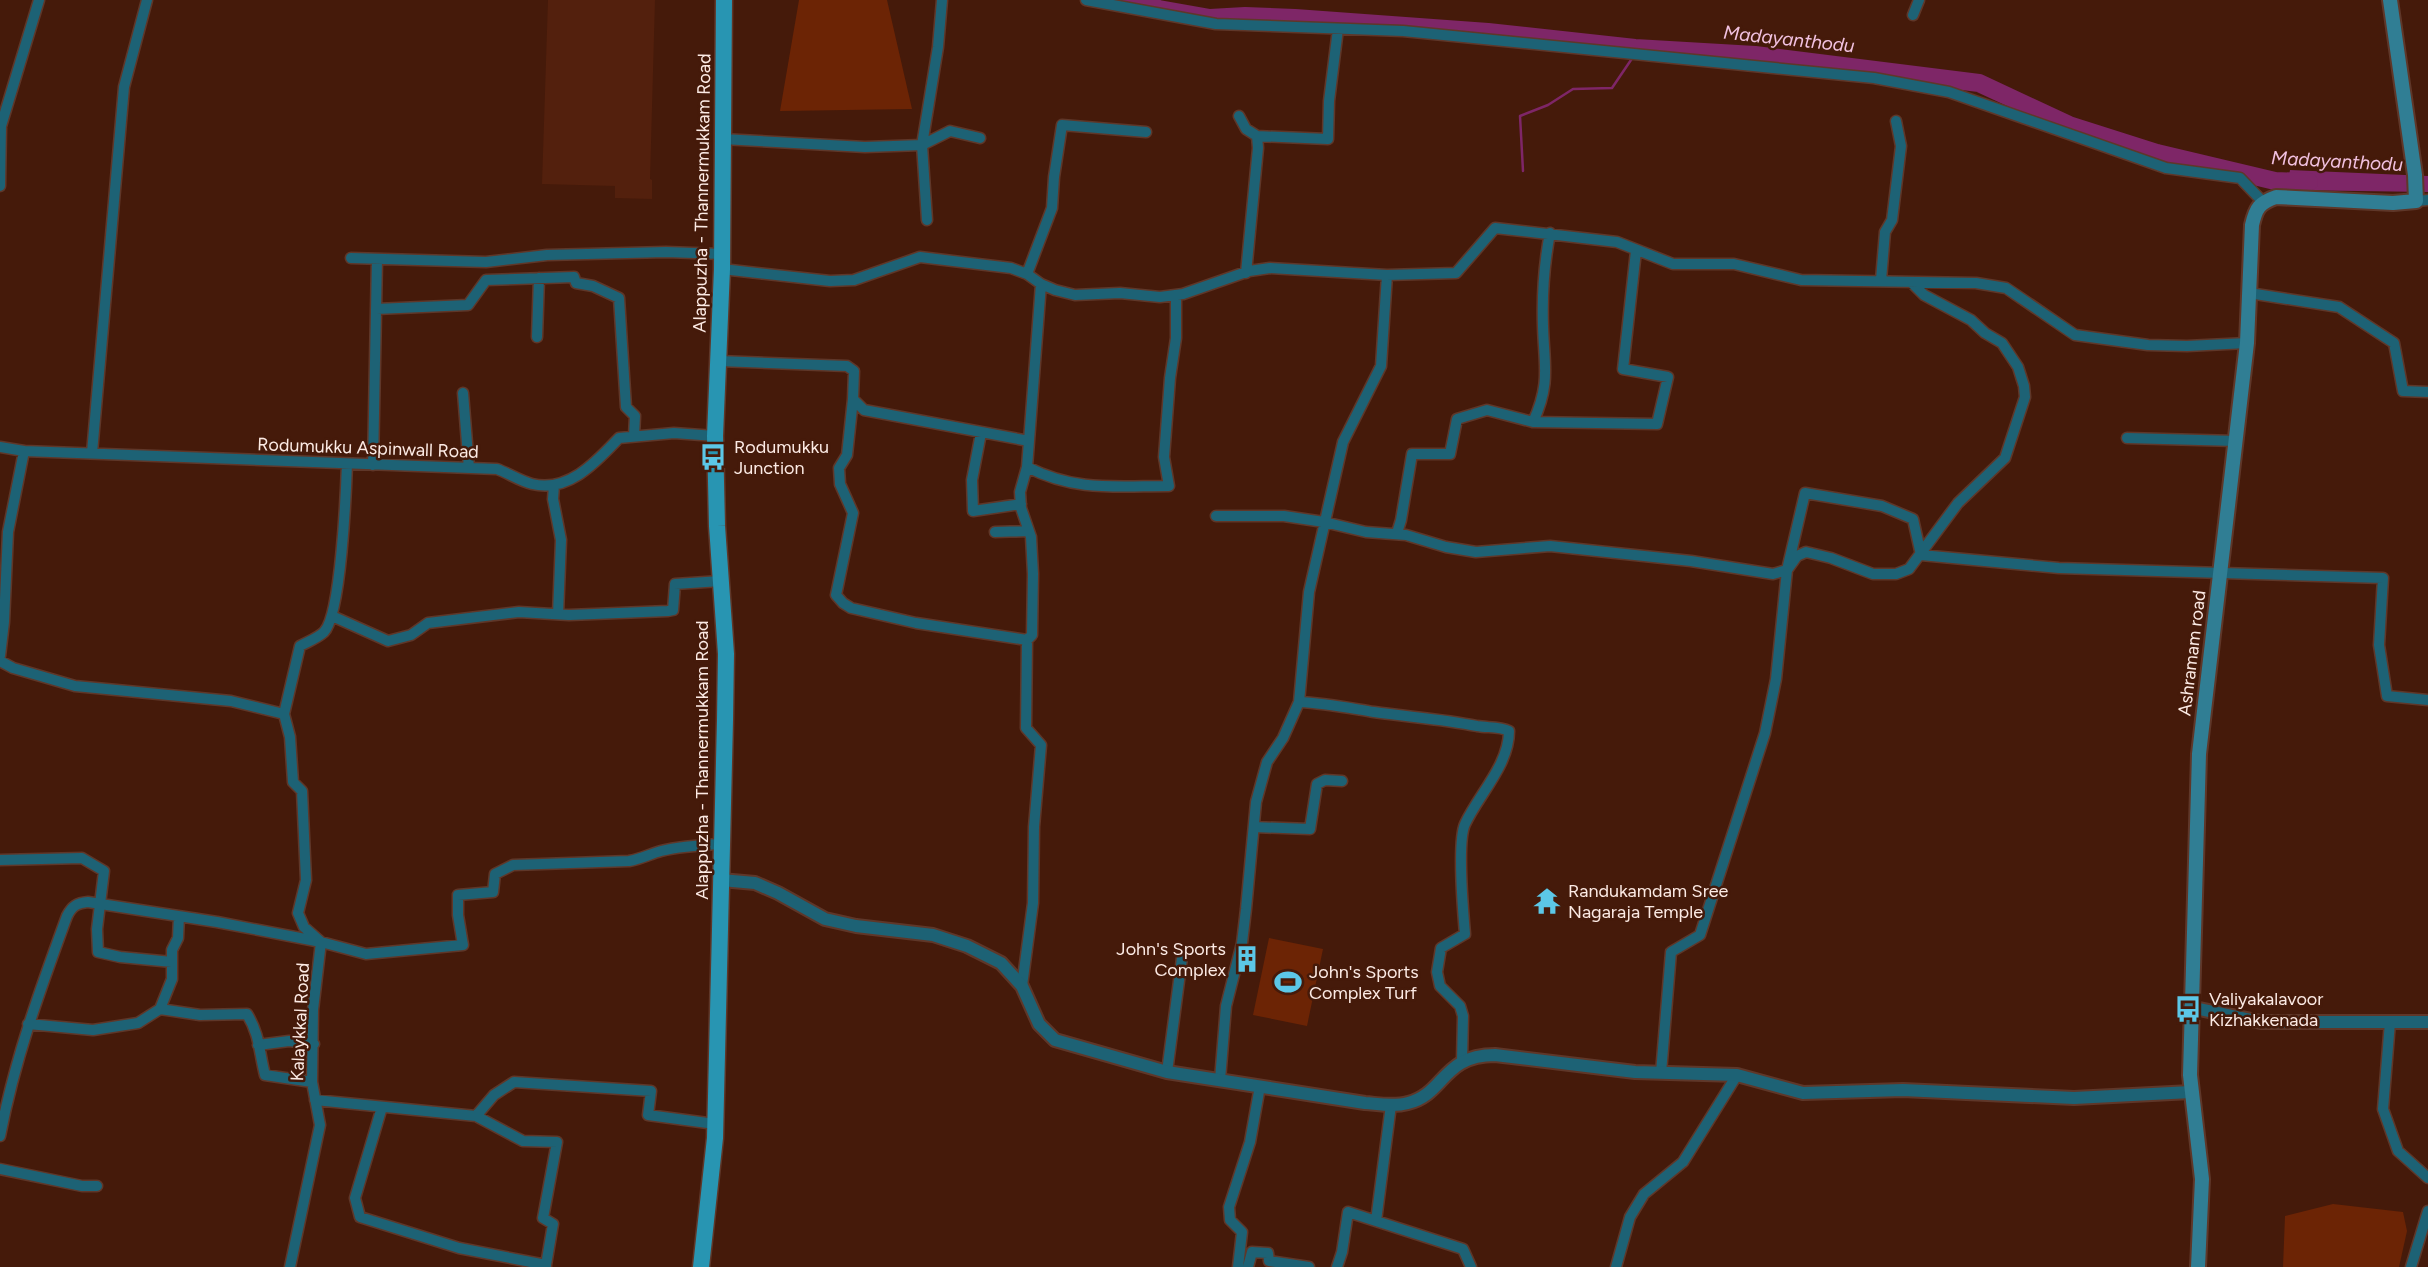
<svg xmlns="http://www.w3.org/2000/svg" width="2428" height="1267" font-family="Figtree,sans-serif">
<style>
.built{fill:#53200d}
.green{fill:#6c2405}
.water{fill:#7e2667}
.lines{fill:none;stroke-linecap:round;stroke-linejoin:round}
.stream{stroke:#7e2667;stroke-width:2.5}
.river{stroke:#7e2667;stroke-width:18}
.minor-casing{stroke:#5f3729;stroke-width:13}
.tertiary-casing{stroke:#5f3729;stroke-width:16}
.secondary-casing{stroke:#5f3729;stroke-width:18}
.primary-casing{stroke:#5f3729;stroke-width:19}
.minor{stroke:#1d6275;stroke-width:10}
.tertiary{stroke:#1d6275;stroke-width:12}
.secondary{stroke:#307e94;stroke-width:14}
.primary{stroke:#2895b2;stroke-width:16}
.labels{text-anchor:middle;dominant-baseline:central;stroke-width:5;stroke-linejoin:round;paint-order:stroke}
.street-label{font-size:18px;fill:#fceae4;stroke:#451a0a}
.poi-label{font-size:18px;fill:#fceae4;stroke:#451a0a;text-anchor:start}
.water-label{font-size:19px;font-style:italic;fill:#f2c2e1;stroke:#451a0a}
</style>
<rect width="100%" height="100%" fill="#451a0a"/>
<path class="built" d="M 548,0 L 655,0 L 650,179 L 652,180 L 652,199 L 615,198 L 615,186 L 542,184 Z"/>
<path class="green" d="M 799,0 L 887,0 L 912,109 L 780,111 Z
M 1269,938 L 1323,949 L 1307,1026 L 1253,1015 Z
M 2333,1204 L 2403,1212 L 2407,1231 L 2399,1267 L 2283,1267 L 2285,1216 Z"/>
<path class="water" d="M 2290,170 L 2428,176 L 2428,192 L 2286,190 Z"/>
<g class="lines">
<path class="stream" d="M 1523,171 L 1520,116 L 1548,105 L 1573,89 L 1612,88 L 1633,57"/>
<path class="river" d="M 1131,0 L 1159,9 L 1210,18 L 1245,16 L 1295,18 L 1488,32 L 1635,48 L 1755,55 L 1979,83 L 2069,125 L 2157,153 L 2275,181 L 2309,182"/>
<defs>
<path id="minor" d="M 1086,0 L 1216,24 L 1403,31 L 1874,78 L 1949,92 L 2166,168 L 2240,178 L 2263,202
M 1913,15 L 1919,0
M 1239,116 L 1246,129 L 1257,136 L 1258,148 L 1246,273
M 1257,136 L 1328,139 L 1329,101 L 1338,29
M 722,139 L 865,147 L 922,145 L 938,47 L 942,0
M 0,186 L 1,126 L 39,0
M 2416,201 L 2428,200
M 927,220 L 922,145 L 950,131 L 980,138
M 351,258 L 486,262 L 547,255 L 666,252 L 722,254
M 722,269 L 830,281 L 854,280 L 920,257 L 1011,268 L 1027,274 L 1041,284 L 1055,290 L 1075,295 L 1120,293 L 1160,297 L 1183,294 L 1249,271 L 1270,268 L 1387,275
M 1027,274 L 1052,208 L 1054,177 L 1062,125 L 1146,132
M 1881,280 L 1885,232 L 1892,220 L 1901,146 L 1896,121
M 2249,293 L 2339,307 L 2394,343 L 2403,391 L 2428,392
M 376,309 L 468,305 L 486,280 L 574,277 L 576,283 L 593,286 L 619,298 L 626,407 L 635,416 L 634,436
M 537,337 L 539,278
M 719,361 L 847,366 L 854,371 L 853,399 L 864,410 L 1029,441
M 463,393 L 469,468
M 853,399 L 847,455 L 839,468 L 840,484 L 853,513 L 836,595 L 843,603 L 851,608 L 916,623 L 1027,640 L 1032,635 L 1033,574 L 1031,537 L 1021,508 L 1020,492 L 1027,467 L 1041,284
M 1533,422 C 1551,383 1544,365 1543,326 C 1542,295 1544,264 1550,233
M 981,433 L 972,480 L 973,511 L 1021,504
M 2127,438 L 2236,441
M 0,447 L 24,451 L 497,469 C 508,473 520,481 532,484 C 569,493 597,461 619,438 L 674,433 L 715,436
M 92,453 L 124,87 L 147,0
M 373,465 L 377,259
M 1027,467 C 1076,492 1116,486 1169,486 L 1164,457 L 1170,378 L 1176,338 L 1176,295
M 554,485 L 553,499 L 561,540 L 558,614
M 1216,516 L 1284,516 L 1324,522 L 1366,532 L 1406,535 L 1446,547 L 1476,552 L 1550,546 L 1691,561 L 1773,574 L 1787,570 L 1797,556 L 1806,552 L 1831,558 L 1873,574 L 1896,574 L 1909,569 L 1958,503 L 2005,458 L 2025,397 L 2024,386 L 2018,367 L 2002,343 L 1985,333 L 1971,320 L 1924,295 L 1911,282
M 995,532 L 1029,531
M 1397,533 L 1401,520 L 1412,454 L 1450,454 L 1457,419 L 1487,410 L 1533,422 L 1657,424 L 1668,377 L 1623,369 L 1636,251
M 332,616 L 388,641 L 411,635 L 428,623 L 519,612 L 569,615 L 668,611 L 673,610 L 675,584 L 721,581
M 0,656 L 4,622 L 8,532 L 24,451
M 0,661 L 13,668 L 75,686 L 231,701 L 284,714 L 300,646 C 307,642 318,638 324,632 C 341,615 346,492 347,464
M 1299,702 C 1325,703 1349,708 1374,712 C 1409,717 1443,719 1477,726 C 1488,728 1499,726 1509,731 C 1509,765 1479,794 1465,824 C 1457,842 1463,911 1465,934 L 1441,948 L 1437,972 L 1440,986 L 1460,1006 L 1463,1016 L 1462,1061
M 284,714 L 290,737 L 293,782 L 302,791 L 306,880 L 298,913 L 304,927 L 321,942 L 313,1010 L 312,1082 L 320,1125 L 290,1267
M 1254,827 L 1310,829 L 1317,784 L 1325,780 L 1342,781
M 0,860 L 82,858 L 104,871 L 97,929 L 98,952 L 120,957 L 172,962
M 1022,986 L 1033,903 L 1034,827 L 1041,745 L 1026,728 L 1027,640
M 160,1009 L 172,979 L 172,950 L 178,938 L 179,916
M 2390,1022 L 2383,1109 L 2398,1151 L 2428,1178
M 28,1024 L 93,1030 L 138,1023 L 160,1009 L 200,1015 L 247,1014 C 260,1035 259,1052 265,1075 L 312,1082
M 258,1045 L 289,1041 L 314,1044
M 1167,1072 L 1182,958
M 1661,1073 L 1671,952 L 1700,935 L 1765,733 L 1776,679 L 1787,570 L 1805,493 L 1882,506 L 1913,519 L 1921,555 L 2059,568 L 2383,578 L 2379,645 L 2387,696 L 2428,700
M 1220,1080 L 1226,1006 L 1242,943 L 1246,909 L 1256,802 L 1267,762 L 1283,738 L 1299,702 L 1309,592 L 1343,442 L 1381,366 L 1387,275 L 1456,273 L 1495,228 L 1617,242 L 1673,264 L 1734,264 L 1801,280 L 1976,283 L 2006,288 L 2075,335 L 2148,345 L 2187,346 L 2247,343
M 315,1100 L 476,1116 L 523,1141 L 557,1142 L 543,1218 L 553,1224 L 546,1265
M 382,1107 L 355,1198 L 360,1217 L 459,1248 L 546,1265 L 546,1267
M 476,1116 L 494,1095 L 514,1082 L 651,1091 L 648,1115 L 715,1124
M 0,1136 C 15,1058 40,990 67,916 C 72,906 77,903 88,902 L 217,922 L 321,942 L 366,954 L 463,945 L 458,915 L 458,895 L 493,892 L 495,874 L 513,865 L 629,861 C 641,859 650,854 661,851 C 681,846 702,845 722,844
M 0,1169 L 82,1186 L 97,1186
M 1376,1221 L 1391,1105
M 1238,1267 L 1242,1232 L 1230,1220 L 1229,1207 L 1250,1142 L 1260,1086
M 1248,1267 L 1252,1252 L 1268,1253 L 1269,1261 L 1309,1267
M 1337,1267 L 1342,1252 L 1348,1212 L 1463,1249 L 1471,1267
M 1616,1267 L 1630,1217 L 1644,1194 L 1683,1162 L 1737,1075
M 2411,1267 L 2428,1211"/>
<path id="tertiary" d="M 721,880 L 755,883 L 778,893 L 825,919 L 856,926 L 933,935 L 967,946 L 1001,963 L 1022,986 L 1039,1024 L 1055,1040 L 1167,1072 L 1365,1103 C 1379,1104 1394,1107 1408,1103 C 1445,1094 1442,1055 1495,1055 L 1635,1072 L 1737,1075 L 1803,1093 L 1903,1090 L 2074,1098 L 2191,1092
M 2190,1007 L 2261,1022 L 2428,1022"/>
<path id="secondary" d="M 2198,1267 L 2202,1179 L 2190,1075 L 2199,754 L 2247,343 L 2252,225 C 2256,208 2259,203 2276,197 L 2393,203 L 2416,201 L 2415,175 L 2390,0"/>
<path id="primary" d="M 701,1267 L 715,1138 L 725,720 L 726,654 L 717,526 L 715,436 L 722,269 L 724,0"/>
</defs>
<use href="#minor" class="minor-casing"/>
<use href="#tertiary" class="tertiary-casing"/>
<use href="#secondary" class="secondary-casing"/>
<use href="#primary" class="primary-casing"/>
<use href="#minor" class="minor"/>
<use href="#tertiary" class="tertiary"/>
<use href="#secondary" class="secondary"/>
<use href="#primary" class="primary"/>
</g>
<defs>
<symbol id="bus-bare" viewBox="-9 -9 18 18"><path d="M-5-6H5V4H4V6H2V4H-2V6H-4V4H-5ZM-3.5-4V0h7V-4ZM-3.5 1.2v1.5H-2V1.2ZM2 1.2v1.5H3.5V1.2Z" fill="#5cc7e7" stroke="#451a0a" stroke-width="2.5" paint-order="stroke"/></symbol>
<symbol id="temple-bare" viewBox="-9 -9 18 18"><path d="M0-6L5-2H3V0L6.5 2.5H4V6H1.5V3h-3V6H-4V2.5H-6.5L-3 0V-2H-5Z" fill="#5cc7e7" stroke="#451a0a" stroke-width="2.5" paint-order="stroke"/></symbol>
<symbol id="building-bare" viewBox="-9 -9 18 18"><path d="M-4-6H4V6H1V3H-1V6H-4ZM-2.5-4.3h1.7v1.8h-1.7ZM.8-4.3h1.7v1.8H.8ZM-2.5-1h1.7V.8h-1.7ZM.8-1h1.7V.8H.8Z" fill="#5cc7e7" stroke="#451a0a" stroke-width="2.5" paint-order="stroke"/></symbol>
<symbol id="stadium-bare" viewBox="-9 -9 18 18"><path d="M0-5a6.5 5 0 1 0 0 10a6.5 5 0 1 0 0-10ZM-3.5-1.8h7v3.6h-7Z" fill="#5cc7e7" stroke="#451a0a" stroke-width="2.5" paint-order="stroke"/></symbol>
</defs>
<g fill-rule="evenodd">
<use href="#bus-bare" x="694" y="438" width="38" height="38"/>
<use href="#temple-bare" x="1528" y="882" width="38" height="38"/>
<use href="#building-bare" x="1228" y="940" width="38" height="38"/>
<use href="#stadium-bare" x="1269" y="963" width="38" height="38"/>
<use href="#bus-bare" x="2169" y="990" width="38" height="38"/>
</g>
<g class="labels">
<g class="street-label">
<text transform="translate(702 193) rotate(-89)">Alappuzha - Thannermukkam Road</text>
<text transform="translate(368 448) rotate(2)">Rodumukku Aspinwall Road</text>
<text transform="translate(2192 653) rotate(-83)">Ashramam road</text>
<text transform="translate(702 760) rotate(-90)">Alappuzha - Thannermukkam Road</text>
<text transform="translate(300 1022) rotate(-87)">Kalaykkal Road</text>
</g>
<g class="poi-label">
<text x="734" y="447">Rodumukku<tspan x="734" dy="21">Junction</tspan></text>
<text x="1568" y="891">Randukamdam Sree<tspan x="1568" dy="21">Nagaraja Temple</tspan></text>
<text x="1226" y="949" text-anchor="end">John's Sports<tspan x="1226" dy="21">Complex</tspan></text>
<text x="1309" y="972">John's Sports<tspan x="1309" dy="21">Complex Turf</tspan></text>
<text x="2209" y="999">Valiyakalavoor<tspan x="2209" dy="21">Kizhakkenada</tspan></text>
</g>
<g class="water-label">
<text transform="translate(1789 39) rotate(6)">Madayanthodu</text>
<text transform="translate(2337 161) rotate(3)">Madayanthodu</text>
</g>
</g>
</svg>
